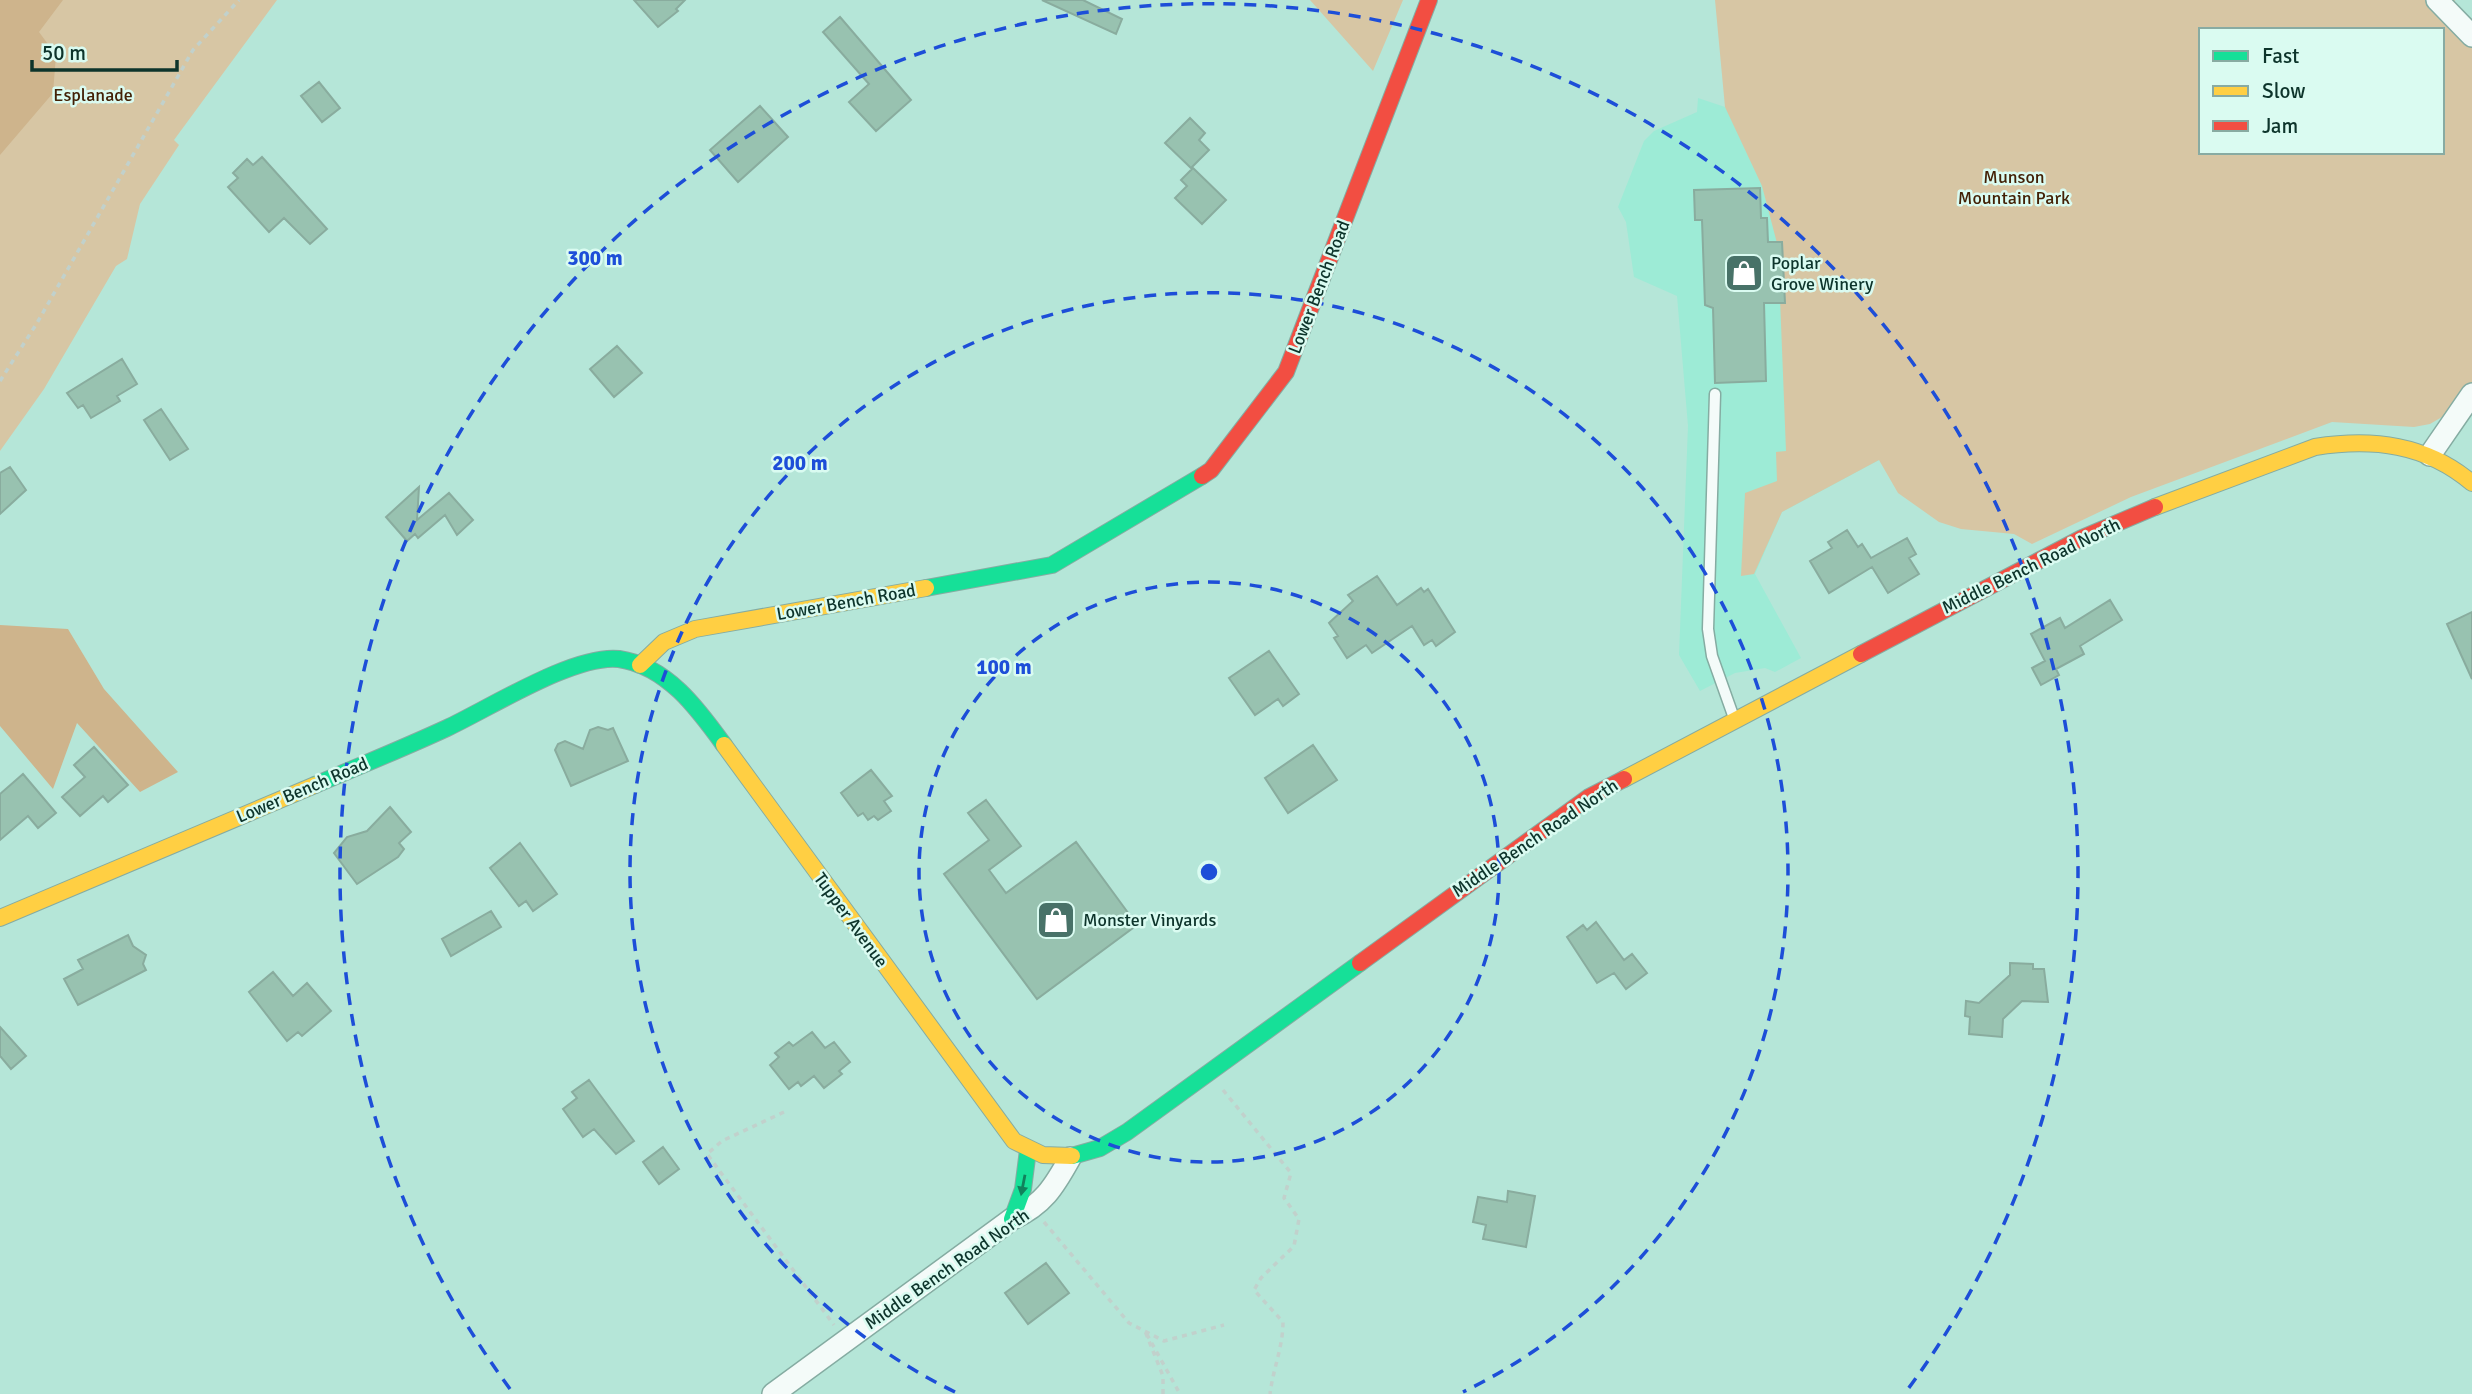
<svg xmlns="http://www.w3.org/2000/svg" width="2472" height="1394" font-family="Signika,sans-serif">
<style>
.built{fill:#9debd6}
.green{fill:#d7c6a4;fill-rule:evenodd}
.forest{fill:#ceb48c}
.building{fill:#98c2b0;stroke:#89ac9e;stroke-width:2}
.lines{fill:none;stroke-linecap:round;stroke-linejoin:round}
.lane-casing{stroke:#85aca2;stroke-width:13}
.street-casing{stroke:#85aca2;stroke-width:24}
.fast-casing{stroke:#85aca2;stroke-width:18}
.slow-casing{stroke:#85aca2;stroke-width:18}
.jam-casing{stroke:#85aca2;stroke-width:18}
.path{stroke:#c1d1cc;stroke-width:3.5;stroke-dasharray:5 5;stroke-linecap:butt}
.lane{stroke:#f4fbf9;stroke-width:10}
.street{stroke:#f4fbf9;stroke-width:21}
.fast{stroke:#16e098;stroke-width:16}
.slow{stroke:#ffcf43;stroke-width:16}
.jam{stroke:#f24e42;stroke-width:16}
.oneway{fill:#11815c}
.ring{fill:none;stroke:#1d4ed8;stroke-width:3.5;stroke-dasharray:12 9}
.labels{text-anchor:middle;dominant-baseline:central;stroke-width:5;stroke-linejoin:round;paint-order:stroke}
.park-label{font-size:18px;fill:#432106;stroke:#dafbf1}
.poi-label{font-size:18px;fill:#0d342b;stroke:#dafbf1;text-anchor:start}
.street-label{font-size:18px;fill:#0d342b;stroke:#dafbf1}
.centre{fill:#1d4ed8;stroke:#dafbf1;stroke-width:3.5}
.ring-label{font-size:21px;text-anchor:middle;font-weight:bold;fill:#1d4ed8;stroke:#dafbf1;stroke-width:5;stroke-linejoin:round;paint-order:stroke}
</style>
<rect width="100%" height="100%" fill="#b5e6d8"/>
<path class="built" d="M 1698,98 L 1725,107 L 1831,263 L 1879,460 L 1782,512 L 1755,574 L 1801,658 L 1775,672 L 1765,668 L 1735,673 L 1700,691 L 1679,655 L 1688,426 L 1677,296 L 1634,277 L 1626,222 L 1618,207 L 1644,141 L 1654,131 L 1697,112 Z"/>
<path class="green" d="M 0,0 L 277,0 L 174,140 L 179,145 L 140,204 L 127,259 L 116,266 L 44,389 L 0,451 Z
M 1310,0 L 1403,0 L 1373,71 Z
M 1715,0 L 2455,0 L 2445,15 L 2472,42 L 2472,383 L 2442,417 L 2430,424 L 2414,427 L 2332,422 L 2131,497 L 2032,544 L 2014,534 L 1961,529 L 1939,522 L 1898,493 L 1879,460 L 1782,512 L 1754,574 L 1741,576 L 1745,493 L 1777,481 L 1776,452 L 1786,451 L 1778,247 L 1762,186 L 1725,107 ZM 2201,30 L 2442,30 L 2442,152 L 2201,152 Z"/>
<path class="forest" d="M 0,0 L 63,0 L 39,32 L 56,55 L 53,93 L 0,155 Z
M 0,625 L 68,629 L 104,689 L 178,772 L 140,792 L 77,723 L 53,789 L 0,726 Z"/>
<path class="building" d="M 634,0 L 685,0 L 676,9 L 678,11 L 658,27 Z
M 1042,0 L 1083,0 L 1122,19 L 1116,34 Z
M 840,17 L 911,100 L 876,131 L 849,102 L 869,84 L 823,32 Z
M 319,82 L 340,108 L 322,122 L 301,96 Z
M 760,106 L 788,137 L 738,182 L 710,150 Z
M 1190,118 L 1205,133 L 1199,140 L 1209,150 L 1191,168 L 1165,143 Z
M 262,157 L 327,229 L 310,244 L 284,218 L 269,232 L 228,187 L 238,178 L 233,173 L 247,159 L 253,165 Z
M 1193,168 L 1226,200 L 1202,224 L 1175,198 L 1187,186 L 1181,180 Z
M 1760,188 L 1761,218 L 1767,218 L 1768,242 L 1782,242 L 1785,303 L 1764,303 L 1766,381 L 1715,383 L 1713,308 L 1705,305 L 1702,220 L 1695,220 L 1694,190 Z
M 617,346 L 642,373 L 614,397 L 590,369 Z
M 122,359 L 137,384 L 117,396 L 120,401 L 91,418 L 83,405 L 78,408 L 67,393 Z
M 161,409 L 188,449 L 170,460 L 144,420 Z
M 10,467 L 26,490 L 0,514 L 0,473 Z
M 419,487 L 417,520 L 449,493 L 473,520 L 457,535 L 445,515 L 418,538 L 415,534 L 407,541 L 386,517 Z
M 1847,530 L 1858,547 L 1862,544 L 1871,558 L 1907,538 L 1916,554 L 1909,558 L 1919,574 L 1888,593 L 1872,567 L 1829,593 L 1810,561 L 1832,548 L 1828,542 Z
M 1377,576 L 1397,605 L 1421,588 L 1424,592 L 1428,589 L 1455,632 L 1436,646 L 1432,640 L 1424,645 L 1412,626 L 1372,653 L 1366,645 L 1347,658 L 1334,638 L 1338,636 L 1329,623 L 1353,601 L 1348,595 Z
M 2110,600 L 2122,620 L 2080,646 L 2084,654 L 2056,669 L 2059,675 L 2041,685 L 2032,668 L 2045,661 L 2031,634 L 2060,618 L 2065,628 Z
M 2472,612 L 2472,679 L 2447,624 Z
M 1269,651 L 1299,694 L 1283,706 L 1278,699 L 1255,715 L 1229,678 Z
M 598,727 L 608,730 L 613,728 L 628,761 L 571,786 L 555,750 L 558,744 L 565,741 L 583,749 L 590,730 Z
M 1313,745 L 1337,780 L 1288,813 L 1265,778 Z
M 94,747 L 128,785 L 108,802 L 103,796 L 80,816 L 62,797 L 85,777 L 74,765 Z
M 871,770 L 892,796 L 884,801 L 891,811 L 878,820 L 874,816 L 868,820 L 863,813 L 858,816 L 841,793 Z
M 23,774 L 56,813 L 38,828 L 28,816 L 0,840 L 0,794 Z
M 986,800 L 1021,846 L 989,870 L 1006,893 L 1076,842 L 1137,925 L 1037,999 L 944,874 L 989,840 L 968,813 Z
M 390,807 L 411,832 L 399,843 L 404,849 L 398,857 L 357,884 L 334,853 L 347,837 L 367,831 Z
M 520,843 L 557,894 L 533,911 L 526,901 L 519,906 L 490,868 Z
M 491,911 L 501,927 L 451,956 L 442,939 Z
M 1596,922 L 1624,960 L 1632,954 L 1647,973 L 1626,989 L 1614,973 L 1597,983 L 1567,937 L 1583,925 L 1587,930 Z
M 128,935 L 133,946 L 146,955 L 143,964 L 146,970 L 78,1005 L 64,979 L 83,969 L 78,960 Z
M 2010,963 L 2033,964 L 2033,969 L 2044,969 L 2048,1002 L 2022,1001 L 2003,1019 L 2002,1037 L 1969,1034 L 1970,1017 L 1965,1016 L 1966,1001 L 1979,1003 L 2010,975 Z
M 273,972 L 293,996 L 307,983 L 331,1011 L 302,1036 L 298,1032 L 287,1041 L 249,992 Z
M 0,1027 L 26,1056 L 11,1069 L 0,1056 Z
M 812,1032 L 825,1048 L 834,1042 L 850,1062 L 839,1071 L 842,1074 L 824,1088 L 814,1076 L 801,1086 L 798,1082 L 789,1089 L 770,1065 L 779,1057 L 775,1053 L 789,1042 L 793,1046 Z
M 589,1080 L 634,1141 L 616,1154 L 594,1129 L 583,1137 L 563,1109 L 577,1098 L 572,1092 Z
M 663,1147 L 679,1169 L 659,1184 L 643,1162 Z
M 1508,1191 L 1535,1196 L 1526,1247 L 1483,1239 L 1486,1225 L 1473,1222 L 1478,1197 L 1507,1202 Z
M 1046,1263 L 1069,1293 L 1028,1324 L 1005,1293 Z"/>
<g class="lines">
<defs>
<path id="lane" d="M 1715,394 L 1708,629 L 1712,656 L 1734,718"/>
<path id="street" d="M 2437,0 L 2472,36
M 2430,455 L 2472,394
M 773,1394 L 1012,1219 C 1043,1205 1054,1187 1070,1158"/>
<path id="fast" d="M 926,588 L 1052,565 L 1202,476
M 315,785 C 359,766 404,748 447,728 C 490,708 574,654 619,659 C 667,666 698,709 724,745
M 1072,1156 L 1100,1148 L 1127,1132 L 1360,963
M 1012,1219 L 1023,1189 L 1028,1150"/>
<path id="slow" d="M 2155,507 L 2315,447 C 2373,438 2426,444 2472,483
M 640,665 L 664,642 L 695,629 L 926,588
M 724,745 L 1014,1141 L 1043,1155 L 1072,1156
M 1624,779 L 1861,654
M 0,918 L 315,785"/>
<path id="jam" d="M 1202,476 L 1211,470 L 1286,372 L 1429,0
M 1861,654 L 2082,538 L 2155,507
M 1360,963 L 1589,797 L 1624,779"/>
</defs>
<use href="#lane" class="lane-casing"/>
<use href="#street" class="street-casing"/>
<use href="#fast" class="fast-casing"/>
<use href="#slow" class="slow-casing"/>
<use href="#jam" class="jam-casing"/>
<path class="path" d="M 0,381 L 37,323 L 193,50 L 239,0
M 1223,1090 L 1291,1173 L 1284,1198 L 1299,1219 L 1294,1246 L 1261,1278 L 1254,1290 L 1283,1322 C 1283,1347 1273,1369 1270,1394
M 784,1112 L 722,1141 L 707,1154 L 834,1325
M 1044,1222 L 1129,1323 L 1164,1341 L 1224,1325
M 1163,1394 L 1163,1376 L 1145,1331 L 1180,1394"/>
<use href="#lane" class="lane"/>
<use href="#street" class="street"/>
<use href="#fast" class="fast"/>
<use href="#slow" class="slow"/>
<use href="#jam" class="jam"/>
</g>
<defs><path id="oneway-solid" d="M-6-.8H1V-3.2L6.5 0L1 3.2V.8H-6Z" transform="scale(1.75)"/></defs>
<use class="oneway" href="#oneway-solid" transform="translate(1023 1185) rotate(101)"/>
<g class="ring">
<circle cx="1209" cy="872" r="290"/>
<path d="M955 1392A579 579 0 1 1 1463 1392"/>
<path d="M510 1389A869 869 0 1 1 1908 1389"/>
</g>
<defs>
<symbol id="shop-square" viewBox="-11 -11 22 22"><rect x="-9" y="-9" width="18" height="18" rx="4" fill="#487268" stroke="#dafbf1"/><path d="M-5-2.5h2.3a2.7 3.5 0 0 1 5.4 0H5L5.5 6h-11ZM-1.5-2.5h3a1.5 2.3 0 0 0-3 0Z" fill="#fff"/></symbol>
</defs>
<g fill-rule="evenodd">
<use href="#shop-square" x="1722" y="251" width="44" height="44"/>
<use href="#shop-square" x="1034" y="898" width="44" height="44"/>
</g>
<g class="labels">
<g class="park-label">
<text x="93" y="95">Esplanade</text>
<text x="2014" y="177">Munson<tspan x="2014" dy="21">Mountain Park</tspan></text>
</g>
<g class="poi-label">
<text x="1771" y="263">Poplar<tspan x="1771" dy="21">Grove Winery</tspan></text>
<text x="1083" y="920">Monster Vinyards</text>
</g>
<g class="street-label">
<text transform="translate(1319 287) rotate(-69)">Lower Bench Road</text>
<text transform="translate(2031 566) rotate(-26)">Middle Bench Road North</text>
<text transform="translate(846 602) rotate(-10)">Lower Bench Road</text>
<text transform="translate(302 790) rotate(-23)">Lower Bench Road</text>
<text transform="translate(1535 838) rotate(-34)">Middle Bench Road North</text>
<text transform="translate(851 920) rotate(54)">Tupper Avenue</text>
<text transform="translate(947 1269) rotate(-35)">Middle Bench Road North</text>
</g>
</g>
<circle cx="1209" cy="872" r="10" class="centre"/>
<g class="ring-label">
<text x="595" y="265">300 m</text>
<text x="800" y="470">200 m</text>
<text x="1004" y="674">100 m</text>
</g>
<rect x="2199" y="28" width="245" height="126" fill="#dafbf1" stroke="#88aba2" stroke-width="2"/>
<rect x="2213" y="51" width="35" height="10" fill="#16e098" stroke="#88aba2" stroke-width="2"/>
<text x="2262" y="63" font-size="21" fill="#0d342b">Fast</text>
<rect x="2213" y="86" width="35" height="10" fill="#ffcf43" stroke="#88aba2" stroke-width="2"/>
<text x="2262" y="98" font-size="21" fill="#0d342b">Slow</text>
<rect x="2213" y="121" width="35" height="10" fill="#f24e42" stroke="#88aba2" stroke-width="2"/>
<text x="2262" y="133" font-size="21" fill="#0d342b">Jam</text>
<path d="M32 60v10h145v-10" fill="none" stroke="#0d342b" stroke-width="3.5"/>
<text x="42" y="60" font-size="21" fill="#0d342b" stroke="#dafbf1" stroke-width="5" paint-order="stroke">50 m</text>
</svg>
